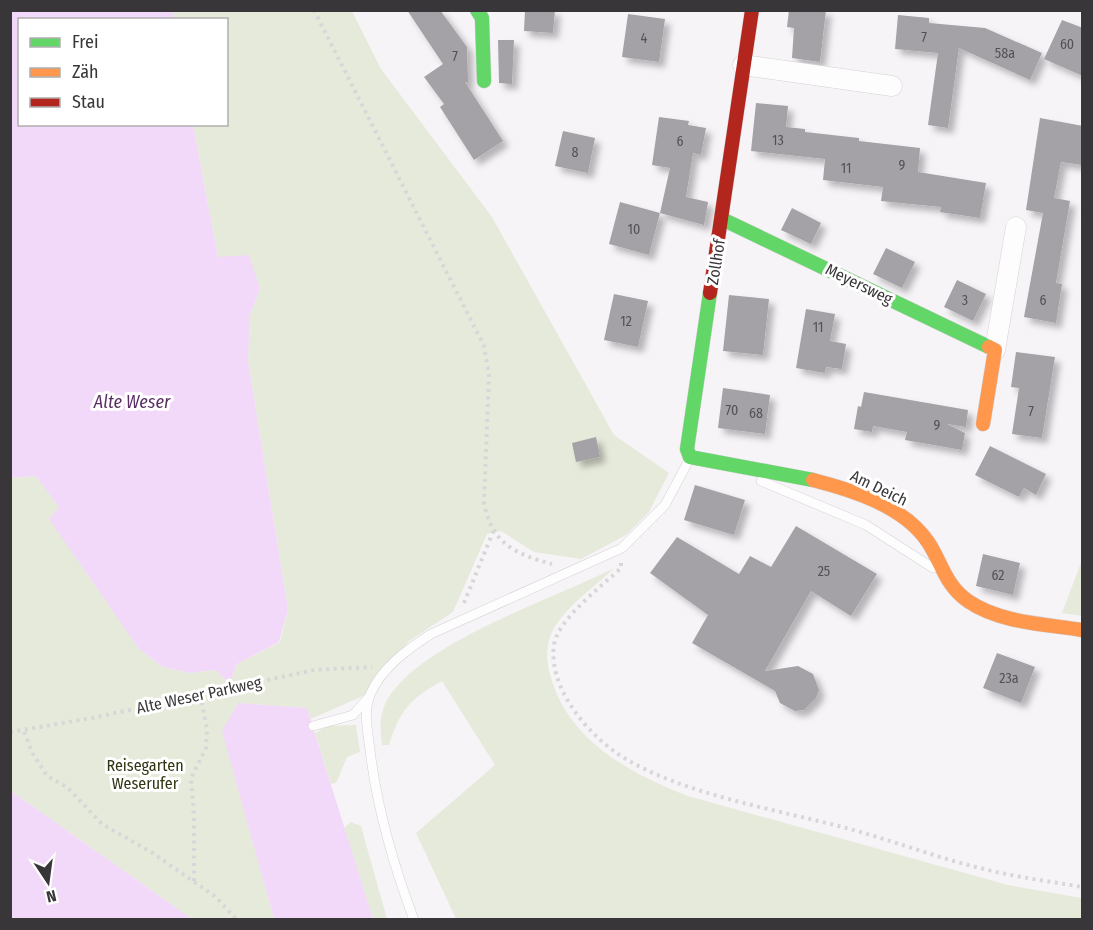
<svg xmlns="http://www.w3.org/2000/svg" width="1093" height="930" font-family="'Fira Sans Condensed',sans-serif">
<style>
.green{fill:#e6eada}
.water{fill:#f2d9f9}
.building{fill:#a4a2a6;filter:url(#shadow)}
.lines{fill:none;stroke-linecap:round;stroke-linejoin:round}
.lane-casing{stroke:#d4d1d4;stroke-width:10}
.street-casing{stroke:#d4d1d4;stroke-width:21}
.fast-casing{stroke:#d4d1d4;stroke-width:15}
.slow-casing{stroke:#d4d1d4;stroke-width:15}
.jam-casing{stroke:#d4d1d4;stroke-width:15}
.path{stroke:#d8d7d8;stroke-width:4;stroke-dasharray:3 4.5;stroke-linecap:butt}
.lane{stroke:#fefdfe;stroke-width:9}
.street{stroke:#fefdfe;stroke-width:20}
.fast{stroke:#63d668;stroke-width:14}
.slow{stroke:#ff974d;stroke-width:14}
.jam{stroke:#b3261e;stroke-width:14}
.labels{text-anchor:middle;dominant-baseline:central;stroke-width:6;stroke-linejoin:round;paint-order:stroke}
.number-label{font-size:14px;fill:#545154}
.street-label{font-size:16px;fill:#393639;stroke:#fff}
.park-label{font-size:16px;fill:#2d3610;stroke:#fff}
.water-label{font-size:18px;font-style:italic;fill:#592f64;stroke:#fff}
</style>
<defs>
<filter id="shadow"><feDropShadow dx="5.5" dy="5.5" stdDeviation="3" flood-color="#0004"/></filter>
</defs>
<rect width="100%" height="100%" fill="#f7f4f8"/>
<path class="green" d="M 172,11 L 352,11 L 381,69 L 492,217 L 614,435 L 669,473 L 649,512 L 626,535 L 581,559 L 534,552 L 501,531 L 487,534 L 453,612 L 409,641 L 365,695 L 311,719 L 306,708 L 238,703 L 223,731 L 274,919 L 192,919 L 11,791 L 11,478 L 36,476 L 60,507 L 50,519 L 139,649 L 163,667 L 190,673 L 215,670 L 232,678 L 237,664 L 280,642 L 288,609 L 248,361 L 250,315 L 260,289 L 218,257 L 193,125 L 226,124 L 226,20 L 174,19 Z
M 1082,560 L 1082,616 L 1062,613 Z
M 614,568 C 596,586 572,602 558,622 C 546,638 545,657 550,674 C 567,740 629,773 688,796 L 1008,885 L 1082,898 L 1082,919 L 456,919 L 416,833 L 495,765 L 442,681 C 410,699 400,710 389,745 L 382,745 C 380,729 379,715 387,700 C 422,641 552,600 614,568 Z
M 356,725 L 360,752 L 347,757 L 336,783 L 331,784 L 315,733 L 328,726 Z
M 351,822 L 361,826 L 387,919 L 373,919 L 344,828 Z"/>
<path class="water" d="M 11,10 L 172,11 L 174,19 L 20,20 L 20,124 L 193,125 L 218,257 L 249,255 L 260,289 L 250,315 L 248,361 L 288,609 L 279,642 L 237,664 L 232,678 L 226,680 L 215,670 L 190,673 L 163,667 L 139,649 L 49,519 L 59,507 L 36,476 L 11,478 Z
M 238,703 L 307,708 L 373,919 L 274,919 L 222,731 Z
M 10,791 L 11,791 L 192,919 L 11,919 Z"/>
<path class="building" d="M 407,10 L 440,10 L 467,47 L 468,82 L 465,82 L 503,141 L 474,160 L 440,107 L 444,104 L 424,77 L 443,64 Z
M 525,10 L 555,10 L 553,33 L 524,31 Z
M 789,10 L 826,10 L 820,62 L 792,58 L 794,28 L 787,27 Z
M 628,14 L 665,19 L 659,62 L 622,57 Z
M 898,15 L 929,18 L 929,23 L 985,28 L 1042,53 L 1030,80 L 959,48 L 948,128 L 928,125 L 938,53 L 895,49 Z
M 1062,20 L 1083,28 L 1083,76 L 1044,59 Z
M 498,40 L 514,40 L 512,84 L 499,83 Z
M 756,103 L 788,106 L 786,127 L 805,129 L 805,132 L 859,138 L 859,141 L 920,148 L 918,172 L 986,183 L 980,218 L 940,212 L 941,207 L 881,201 L 883,187 L 823,180 L 825,159 L 751,151 Z
M 659,117 L 689,121 L 688,125 L 706,128 L 701,155 L 693,153 L 686,197 L 708,202 L 704,225 L 660,213 L 670,168 L 652,165 Z
M 1040,118 L 1083,126 L 1083,165 L 1061,162 L 1054,198 L 1070,201 L 1056,283 L 1062,284 L 1056,323 L 1024,317 L 1043,213 L 1026,210 Z
M 563,131 L 595,138 L 588,173 L 555,166 Z
M 620,202 L 660,213 L 649,255 L 609,244 Z
M 792,208 L 821,223 L 811,244 L 781,230 Z
M 886,248 L 915,262 L 902,288 L 873,274 Z
M 957,280 L 986,294 L 973,321 L 944,307 Z
M 614,294 L 648,301 L 638,347 L 604,340 Z
M 729,295 L 769,299 L 763,355 L 723,351 Z
M 806,309 L 835,314 L 830,341 L 846,344 L 842,369 L 826,367 L 825,373 L 796,368 Z
M 1016,352 L 1055,357 L 1042,438 L 1012,434 L 1019,388 L 1011,387 Z
M 723,388 L 770,395 L 765,434 L 718,428 Z
M 864,392 L 968,410 L 966,427 L 947,424 L 965,433 L 962,450 L 905,440 L 907,432 L 873,426 L 872,432 L 854,429 L 858,406 L 861,407 Z
M 596,437 L 600,457 L 576,462 L 572,443 Z
M 990,446 L 1046,474 L 1036,495 L 1024,488 L 1019,497 L 975,475 Z
M 695,485 L 745,500 L 734,535 L 684,520 Z
M 796,526 L 877,574 L 851,616 L 811,591 L 765,671 L 798,666 L 813,674 L 819,690 L 816,698 L 804,710 L 795,711 L 780,703 L 775,691 L 692,643 L 708,615 L 650,573 L 677,537 L 739,574 L 750,556 L 771,567 Z
M 983,554 L 1020,563 L 1013,595 L 976,586 Z
M 997,653 L 1035,667 L 1021,703 L 983,688 Z"/>
<g class="lines">
<defs>
<path id="lane" d="M 761,481 L 866,525 L 933,568
M 313,726 L 353,715 L 370,696
M 414,920 C 393,864 377,809 370,750 C 368,733 363,712 370,695 C 381,668 408,649 431,634 L 622,548 L 665,505 L 689,460"/>
<path id="street" d="M 743,65 L 892,86
M 995,350 L 1016,227"/>
<path id="fast" d="M 477,10 L 482,18 L 484,81
M 722,219 L 989,347
M 710,293 L 687,449 L 690,457 L 813,480"/>
<path id="slow" d="M 983,424 L 995,350 L 989,347
M 813,480 C 852,490 904,506 928,542 C 942,563 945,585 968,601 C 1000,623 1045,624 1082,630"/>
<path id="jam" d="M 710,293 L 752,10"/>
</defs>
<use href="#lane" class="lane-casing"/>
<use href="#street" class="street-casing"/>
<use href="#fast" class="fast-casing"/>
<use href="#slow" class="slow-casing"/>
<use href="#jam" class="jam-casing"/>
<path class="path" d="M 314,10 L 484,346 L 489,375 L 484,503 C 492,544 515,554 552,564
M 621,563 L 621,568 C 602,586 558,619 554,645 C 548,687 586,732 618,754 C 679,794 775,809 846,828 C 891,840 935,857 980,868 C 1014,877 1048,881 1082,887
M 464,603 L 493,532
M 10,732 L 92,718 L 314,670 L 372,667
M 24,732 L 33,754 L 47,776 L 67,787 L 102,824 L 151,852 L 216,897 L 237,920
M 194,881 L 194,816 L 191,778 L 206,748 L 207,729 L 200,694"/>
<use href="#lane" class="lane"/>
<use href="#street" class="street"/>
<use href="#fast" class="fast"/>
<use href="#slow" class="slow"/>
<use href="#jam" class="jam"/>
</g>
<g class="labels">
<g class="number-label">
<text x="924" y="37">7</text>
<text x="644" y="38">4</text>
<text x="1067" y="44">60</text>
<text x="1005" y="53">58a</text>
<text x="455" y="56">7</text>
<text x="778" y="140">13</text>
<text x="680" y="141">6</text>
<text x="575" y="152">8</text>
<text x="902" y="165">9</text>
<text x="846" y="168">11</text>
<text x="634" y="229">10</text>
<text x="965" y="300">3</text>
<text x="1043" y="300">6</text>
<text x="626" y="321">12</text>
<text x="818" y="327">11</text>
<text x="732" y="410">70</text>
<text x="1031" y="411">7</text>
<text x="756" y="413">68</text>
<text x="937" y="425">9</text>
<text x="824" y="571">25</text>
<text x="998" y="575">62</text>
<text x="1009" y="678">23a</text>
</g>
<g class="street-label">
<text transform="translate(716 262) rotate(-81)">Zollhof</text>
<text transform="translate(859 284) rotate(26)">Meyersweg</text>
<text transform="translate(879 488) rotate(26)">Am Deich</text>
<text transform="translate(199 695) rotate(-12)">Alte Weser Parkweg</text>
</g>
<g class="park-label">
<text x="145" y="765">Reisegarten<tspan x="145" dy="18">Weserufer</tspan></text>
</g>
<g class="water-label">
<text x="132" y="402">Alte Weser</text>
</g>
</g>
<rect width="1093" height="930" fill="none" stroke="#393639" stroke-width="24"/>
<rect x="18" y="18" width="210" height="108" fill="#ffffff" stroke="#b0afb0" stroke-width="1.5"/>
<rect x="30" y="38" width="30" height="9" fill="#63d668" stroke="#b0afb0" stroke-width="1.5"/>
<text x="72" y="48" font-size="18" fill="#393639">Frei</text>
<rect x="30" y="68" width="30" height="9" fill="#ff974d" stroke="#b0afb0" stroke-width="1.5"/>
<text x="72" y="78" font-size="18" fill="#393639">Zäh</text>
<rect x="30" y="98" width="30" height="9" fill="#b3261e" stroke="#b0afb0" stroke-width="1.5"/>
<text x="72" y="108" font-size="18" fill="#393639">Stau</text>
<g transform="translate(48 882) rotate(167)" stroke="#ffffff" stroke-width="4.5" paint-order="stroke">
<path d="M0-4.5L10 22L0 15L-10 22Z" fill="#393639"/>
<text y="-9" font-size="16" font-weight="bold" text-anchor="middle" fill="#393639">N</text>
</g>
</svg>
